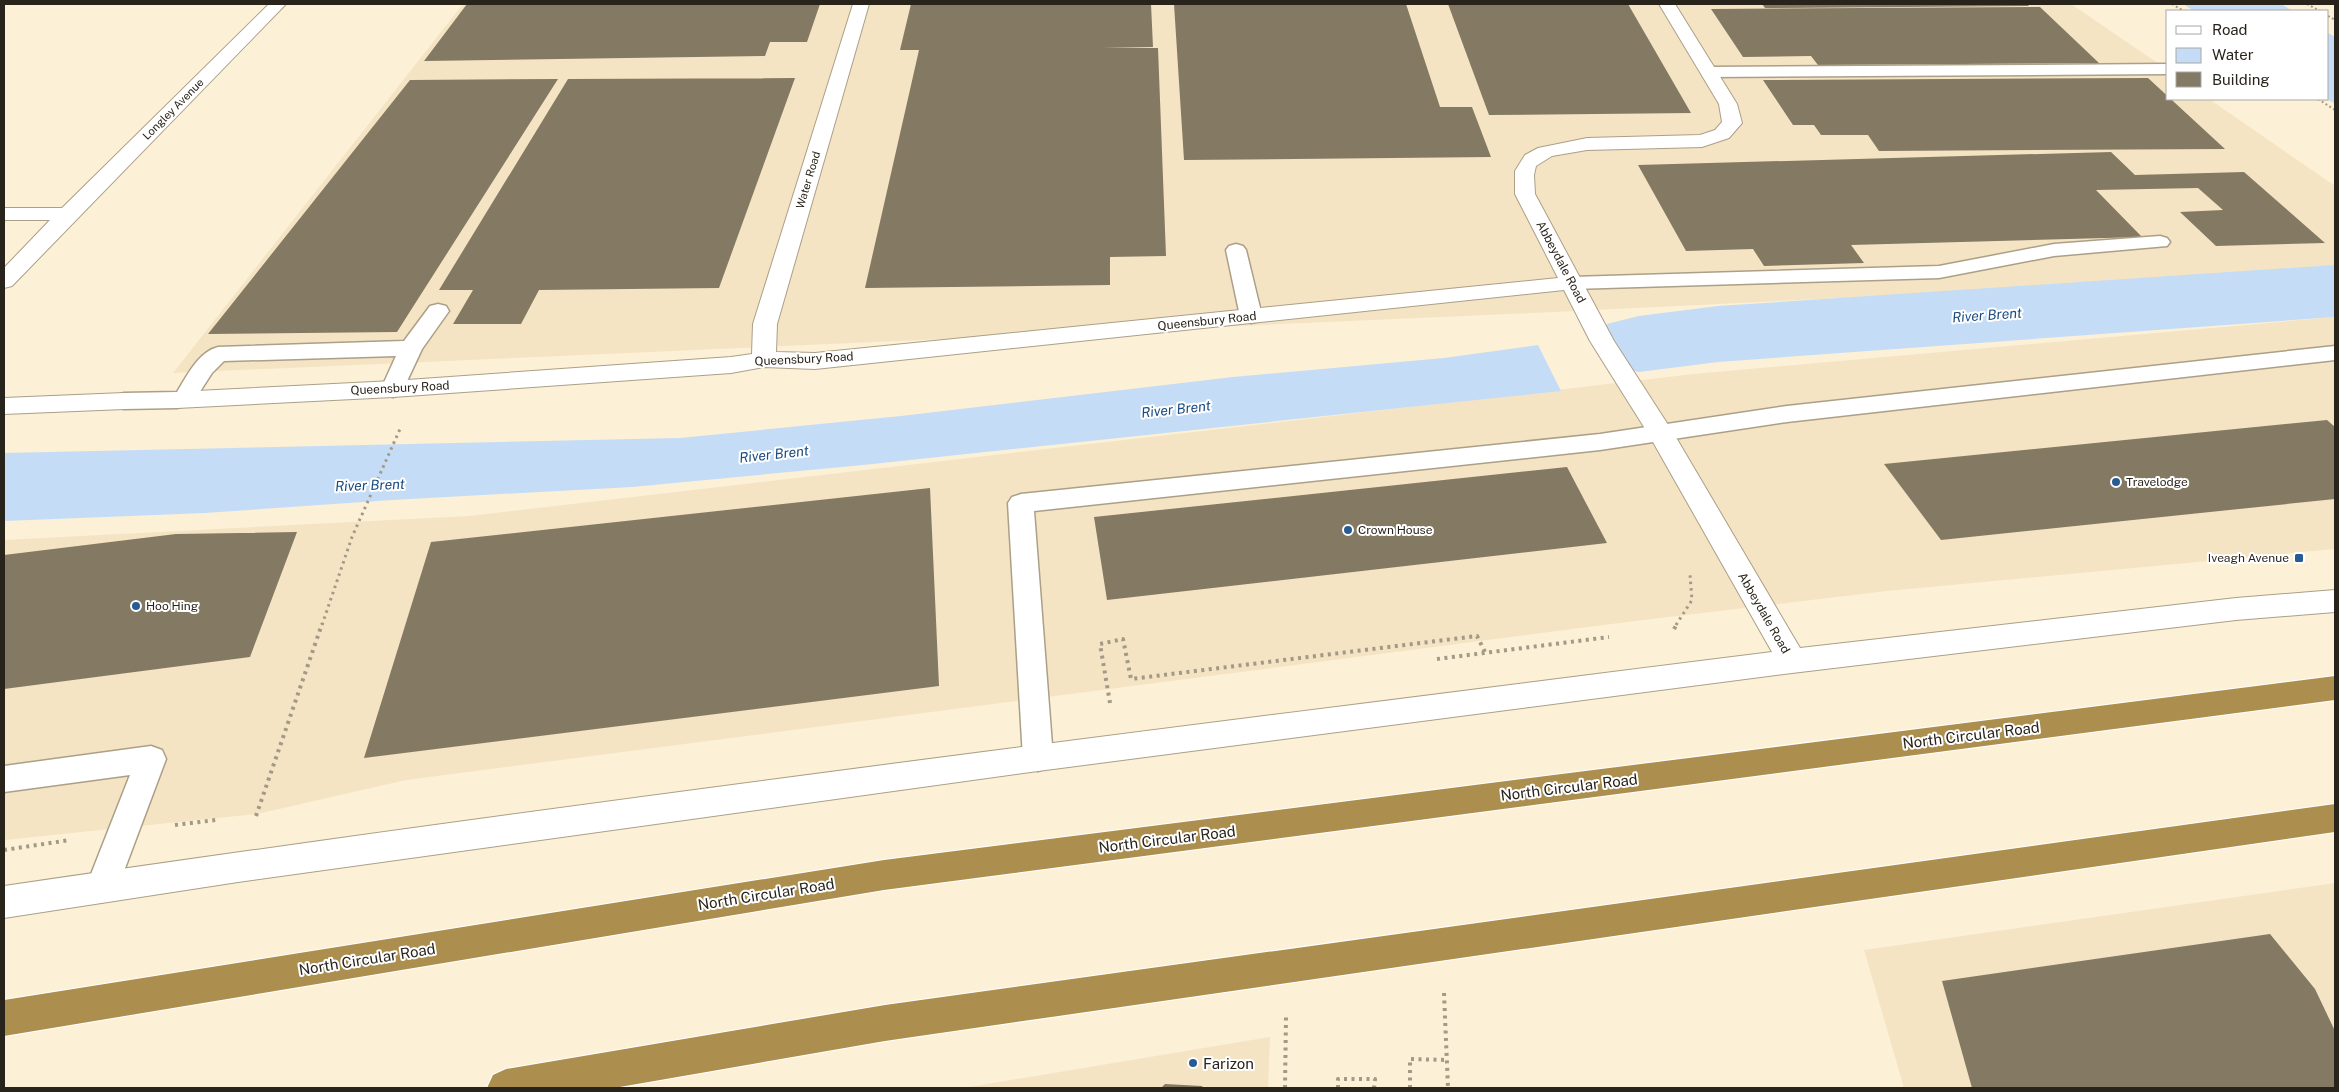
<svg xmlns="http://www.w3.org/2000/svg" width="2339" height="1092" font-family="'Public Sans',sans-serif">
<style>
.built{fill:#f4e4c4}
.water{fill:#c5dcf6}
.lines{fill:none;stroke-linecap:round;stroke-linejoin:round}
.river{fill:#c5dcf6;fill-rule:evenodd}
.building{fill:#847962}
.lane-casing{stroke:#ab9f87;stroke-width:3}
.street-casing{stroke:#ab9f87;stroke-width:2}
.highway-casing{stroke:#fff;stroke-width:2}
.path-far2{stroke:#a29986;stroke-width:2;stroke-dasharray:2 2.5;stroke-linecap:butt}
.path-far1{stroke:#a29986;stroke-width:3;stroke-dasharray:2.5 4;stroke-linecap:butt}
.path{stroke:#a29986;stroke-width:4;stroke-dasharray:3 4.5;stroke-linecap:butt}
.lane{fill:#fff;fill-rule:evenodd}
.street{fill:#fff;fill-rule:evenodd}
.highway{fill:#ac8f4e;fill-rule:evenodd}
.poi-dot{fill:#265b93;stroke:#fff;stroke-width:2}
.labels{text-anchor:middle;dominant-baseline:central;stroke-width:4;stroke-linejoin:round;paint-order:stroke}
.far-street-label{font-size:11px;fill:#29241b;stroke:#fff}
.street-label{font-size:12px;fill:#29241b;stroke:#fff}
.poi-label{font-size:12px;fill:#29241b;stroke:#fff;text-anchor:start}
.water-label{font-size:14px;font-style:italic;fill:#194b80;stroke:#fff}
.near-street-label{font-size:15px;fill:#29241b;stroke:#fff}
.near-poi-label{font-size:15px;fill:#29241b;stroke:#fff;text-anchor:start}
</style>
<rect width="100%" height="100%" fill="#fcf0d6"/>
<path class="built" d="M 463,4 L 2071,4 L 2168,70 L 2168,99 L 2209,99 L 2335,186 L 2335,274 L 1533,313 L 173,373 Z
M 2335,317 L 2335,549 L 1887,591 L 1635,621 L 406,780 L 257,814 L 4,840 L 4,540 L 469,516 L 1694,374 Z
M 2335,883 L 2335,1088 L 1904,1088 L 1864,950 Z
M 1270,1037 L 1268,1088 L 963,1088 Z"/>
<path class="water" d="M 2183,4 L 2281,4 L 2293,11 L 2194,11 Z
M 2328,33 L 2335,37 L 2335,104 L 2327,99 Z
M 1538,345 L 1561,391 L 863,465 L 632,487 L 392,500 L 205,513 L 4,521 L 4,453 L 680,438 L 901,416 L 1233,377 L 1444,358 Z"/>
<g class="lines">
<path class="river" d="M 2335,265 L 2335,317 L 1718,362 L 1639,372 L 1607,364 L 1594,344 L 1607,324 L 1639,316 L 1718,306 Z"/>
</g>
<path class="building" d="M 467,4 L 820,4 L 807,42 L 770,42 L 765,56 L 424,61 Z
M 911,4 L 1151,4 L 1153,47 L 1103,48 L 1158,48 L 1166,256 L 1110,257 L 1110,285 L 865,288 L 919,50 L 900,50 Z
M 1174,4 L 1406,4 L 1440,107 L 1472,107 L 1491,157 L 1184,160 Z
M 1448,4 L 1628,4 L 1691,113 L 1489,115 Z
M 1762,4 L 2027,4 L 2029,6 L 1765,8 Z
M 2040,7 L 2099,63 L 1818,65 L 1811,56 L 1743,57 L 1711,9 Z
M 795,78 L 719,288 L 539,290 L 521,324 L 453,324 L 473,290 L 439,290 L 568,79 Z
M 2148,78 L 2225,149 L 1879,151 L 1868,135 L 1821,135 L 1814,125 L 1793,125 L 1763,80 Z
M 558,79 L 397,332 L 208,334 L 410,80 Z
M 2111,152 L 2135,175 L 2244,172 L 2325,243 L 2216,246 L 2180,212 L 2223,210 L 2198,188 L 2096,190 L 2142,237 L 1851,245 L 1864,263 L 1764,266 L 1753,249 L 1686,251 L 1638,165 Z
M 2327,420 L 2335,427 L 2335,499 L 1941,540 L 1884,464 Z
M 1567,467 L 1607,543 L 1107,600 L 1094,517 Z
M 930,488 L 939,686 L 364,758 L 431,542 Z
M 297,532 L 250,657 L 4,689 L 4,555 L 176,534 Z
M 2270,934 L 2315,989 L 2335,1031 L 2335,1088 L 1972,1088 L 1942,981 Z
M 1165,1084 L 1202,1086 L 1203,1088 L 1161,1088 Z"/>
<g class="lines">
<defs>
<path id="lane" d="M 2168,64 L 2168,74 L 1710,77 L 1704,76 L 1701,72 L 1704,68 L 1710,67 Z
M 2160,236 L 2167,238 L 2170,242 L 2167,246 L 2054,256 L 1939,278 L 1572,289 L 1564,288 L 1561,283 L 1564,278 L 1572,277 L 1939,266 L 2054,244 Z
M 1236,244 L 1243,246 L 1246,250 L 1262,316 L 1259,321 L 1251,323 L 1243,321 L 1240,316 L 1226,250 L 1229,246 Z
M 438,304 L 446,306 L 449,311 L 422,349 L 401,394 L 393,397 L 385,394 L 381,389 L 396,356 L 224,361 L 212,373 L 192,404 L 177,408 L 124,409 L 116,406 L 112,401 L 116,396 L 124,393 L 177,392 C 187,376 198,352 218,347 L 404,341 L 430,306 Z
M 2335,346 L 2335,360 L 1787,422 L 1600,450 L 1034,511 L 1053,758 L 1049,767 L 1038,771 L 1027,767 L 1023,758 L 1008,503 L 1012,497 L 1021,494 L 1600,434 L 1787,406 Z
M 151,746 L 162,750 L 166,759 L 118,887 L 114,898 L 102,902 L 90,898 L 86,887 L 130,775 L 4,792 L 4,766 Z"/>
<path id="street" d="M 269,4 L 286,4 L 12,286 L 4,288 L 4,268 L 50,220 L 4,220 L 4,208 L 62,208 Z
M 853,4 L 869,4 L 777,324 L 776,352 L 815,353 L 1558,278 L 1515,194 L 1515,171 L 1525,155 L 1538,148 L 1587,138 L 1700,135 L 1715,130 L 1722,122 L 1719,104 L 1659,4 L 1675,4 L 1737,104 L 1742,123 L 1729,138 L 1702,147 L 1587,150 L 1552,156 L 1536,166 L 1534,175 L 1535,194 L 1614,341 L 1674,434 L 1800,648 L 2236,598 L 2335,590 L 2335,612 L 2236,620 L 1792,673 L 1038,771 L 238,882 L 4,918 L 4,886 C 592,800 1182,726 1772,652 L 1649,435 L 1590,341 L 1564,290 L 815,369 L 764,367 L 731,373 L 393,397 L 177,408 L 168,406 L 165,400 L 168,394 L 177,392 L 393,381 L 731,357 L 752,354 L 753,324 Z
M 124,393 L 133,395 L 136,401 L 133,407 L 124,409 L 4,414 L 4,398 Z"/>
<path id="highway" d="M 2335,676 L 2335,700 L 884,890 L 4,1036 L 4,1000 L 884,860 Z
M 2335,804 L 2335,832 L 885,1041 L 614,1088 L 487,1088 L 493,1075 L 506,1069 L 885,1005 Z"/>
</defs>
<use href="#lane" class="lane-casing"/>
<use href="#street" class="street-casing"/>
<use href="#highway" class="highway-casing"/>
<path class="path-far2" d="M 2172,4 L 2184,11
M 2307,4 L 2320,11
M 2328,16 L 2335,20
M 2318,99 L 2335,110"/>
<path class="path-far1" d="M 322,625 L 352,537 L 400,429
M 1676,625 L 1692,600 L 1690,575"/>
<path class="path" d="M 1674,629 L 1677,624
M 1437,659 L 1609,637
M 1110,703 L 1100,644 L 1123,639 L 1131,679 L 1477,636 L 1485,652
M 256,816 L 322,624
M 175,825 L 216,820
M 4,850 L 70,840
M 1444,993 L 1448,1088
M 1285,1088 L 1286,1016
M 1338,1088 L 1338,1079 L 1375,1079 L 1374,1088
M 1410,1088 L 1410,1059 L 1448,1060"/>
<use href="#lane" class="lane"/>
<use href="#street" class="street"/>
<use href="#highway" class="highway"/>
</g>
<g class="poi-dot">
<circle cx="2116" cy="482" r="5"/>
<circle cx="1348" cy="530" r="5"/>
<rect x="2294" y="553" width="10" height="10" rx="2.5"/>
<circle cx="136" cy="606" r="5"/>
<circle cx="1193" cy="1063" r="5"/>
</g>
<g class="labels">
<g class="far-street-label">
<text transform="translate(173 109) rotate(-45)">Longley Avenue</text>
<text transform="translate(808 180) rotate(-73)">Water Road</text>
</g>
<g class="street-label">
<text transform="translate(1561 262) rotate(62)">Abbeydale Road</text>
<text transform="translate(1207 321) rotate(-6)">Queensbury Road</text>
<text transform="translate(804 359) rotate(-3)">Queensbury Road</text>
<text transform="translate(400 388) rotate(-3)">Queensbury Road</text>
<text transform="translate(1764 613) rotate(60)">Abbeydale Road</text>
</g>
<g class="poi-label">
<text x="2126" y="482">Travelodge</text>
<text x="1358" y="530">Crown House</text>
<text x="2289" y="558" text-anchor="end">Iveagh Avenue</text>
<text x="146" y="606">Hoo Hing</text>
</g>
<g class="water-label">
<text transform="translate(1987 315) rotate(-4)">River Brent</text>
<text transform="translate(1176 409) rotate(-6)">River Brent</text>
<text transform="translate(774 454) rotate(-6)">River Brent</text>
<text transform="translate(370 485) rotate(-2)">River Brent</text>
</g>
<g class="near-street-label">
<text transform="translate(1971 735) rotate(-7)">North Circular Road</text>
<text transform="translate(1569 787) rotate(-7)">North Circular Road</text>
<text transform="translate(1167 839) rotate(-7)">North Circular Road</text>
<text transform="translate(766 894) rotate(-9)">North Circular Road</text>
<text transform="translate(367 959) rotate(-9)">North Circular Road</text>
</g>
<g class="near-poi-label">
<text x="1203" y="1063">Farizon</text>
</g>
</g>
<rect width="2339" height="1092" fill="none" stroke="#29241b" stroke-width="10"/>
<rect x="2166" y="10" width="162" height="90" fill="#ffffff" stroke="#a9a7a4"/>
<rect x="2176" y="26" width="25" height="8" fill="#ffffff" stroke="#a9a7a4"/>
<text x="2212" y="35" font-size="15" fill="#29241b">Road</text>
<rect x="2176" y="48" width="25" height="15" fill="#c5dcf6" stroke="#a9a7a4"/>
<text x="2212" y="60" font-size="15" fill="#29241b">Water</text>
<rect x="2176" y="72" width="25" height="15" fill="#847962" stroke="#a9a7a4"/>
<text x="2212" y="85" font-size="15" fill="#29241b">Building</text>
</svg>
